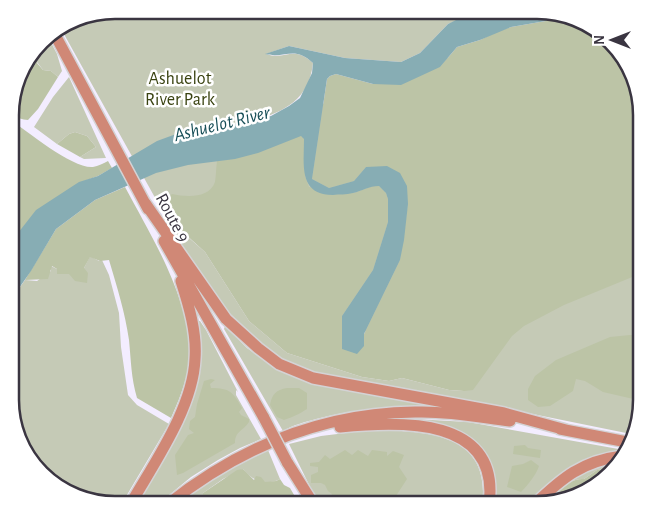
<svg xmlns="http://www.w3.org/2000/svg" width="652" height="515" font-family="'Alegreya Sans',sans-serif">
<style>
.green{fill:#c5cab6;fill-rule:evenodd}
.forest{fill:#bcc4a6}
.water{fill:#87adb4}
.lines{fill:none;stroke-linecap:round;stroke-linejoin:round}
.trunk-casing{stroke:#d4d3d5;stroke-width:14}
.trunk{stroke:#d08876;stroke-width:11}
.trunk-bridge-casing{stroke:#d4d3d5;stroke-width:14;stroke-linecap:butt}
.trunk-bridge{stroke:#d08876;stroke-width:11}
.labels{text-anchor:middle;dominant-baseline:central;stroke-width:5;stroke-linejoin:round;paint-order:stroke}
.park-label{font-size:18px;fill:#394210;stroke:#fff}
.street-label{font-size:18px;fill:#3a3541;stroke:#fff}
.water-label{font-size:19px;font-style:italic;fill:#174e57;stroke:#fff}
.rim{fill:none;stroke:#3a3541;stroke-width:2.5}
</style>
<rect width="100%" height="100%" fill="#f3edff"/>
<path class="green" d="M 481,11 L 448,24 L 420,53 L 401,62 L 345,58 L 289,46 L 266,54 C 286,61 293,44 313,63 C 309,101 283,112 250,122 L 247,134 L 373,84 L 563,18 L 607,36 L 631,68 L 642,114 L 642,408 L 631,434 L 435,394 L 303,371 L 278,360 L 225,313 L 182,248 L 182,241 L 173,230 L 60,27 L 80,16 ZM 188,237 L 221,244 L 464,391 L 449,390 L 402,378 L 389,381 L 362,377 L 287,353 L 249,321 L 205,252 Z
M 47,35 L 57,54 L 62,71 L 58,77 L 51,71 L 43,70 L 37,62 L 39,54 L 36,48 Z
M 69,77 L 106,158 L 84,159 L 80,157 L 96,147 L 87,136 L 75,132 L 69,134 L 57,144 L 34,127 L 53,97 Z
M 90,256 L 99,261 L 102,260 L 109,275 L 119,313 L 121,347 L 128,395 L 137,405 L 169,424 L 121,505 L 108,505 L 45,479 L 21,447 L 10,408 L 10,301 L 25,280 L 37,281 L 51,271 L 51,266 L 57,269 L 84,268 Z
M 198,321 L 200,321 L 206,330 L 238,392 L 236,390 L 236,395 L 261,439 L 240,448 L 218,460 L 191,477 L 157,505 L 132,505 L 183,414 Z
M 225,326 L 247,348 L 268,363 L 289,373 L 436,405 L 433,407 C 393,406 355,409 316,419 C 305,422 293,425 283,431 L 224,329 Z
M 414,419 L 468,422 L 624,450 L 623,454 L 611,455 L 537,496 L 528,505 L 491,505 L 492,490 L 473,446 L 414,423 Z
M 370,430 C 423,431 492,431 482,505 L 319,505 L 289,444 L 321,436 Z
M 268,450 L 280,479 C 267,486 252,481 243,469 L 223,479 L 203,493 L 204,502 L 193,505 L 177,505 L 215,477 Z
M 619,462 L 615,468 L 597,470 L 584,479 C 574,478 567,484 559,490 L 566,499 L 539,505 L 564,482 L 601,464 Z"/>
<path class="forest" d="M 563,18 L 607,36 L 631,68 L 642,114 L 642,273 L 564,305 L 524,326 L 512,336 L 473,390 L 464,391 L 449,390 L 402,378 L 389,381 L 362,377 L 287,353 L 249,321 L 205,252 L 184,233 L 165,208 L 163,202 L 172,194 C 186,197 209,199 215,182 C 216,176 216,168 217,161 C 247,157 273,147 301,135 L 304,139 L 305,176 L 309,187 L 354,193 L 373,186 L 379,186 L 386,193 L 388,199 L 388,222 L 373,270 L 342,316 L 364,346 L 364,334 L 400,260 L 408,204 L 366,167 L 354,181 L 329,188 L 312,179 L 327,79 L 330,76 L 336,74 L 373,84 L 440,67 L 457,47 L 480,40 L 496,32 L 511,27 Z
M 36,48 L 39,54 L 37,63 L 43,70 L 51,71 L 58,77 L 38,109 L 28,120 C 6,119 11,101 16,87 C 18,79 20,70 23,63 C 26,58 32,52 36,48 Z
M 11,120 C 28,132 73,169 93,167 C 98,166 104,163 108,161 L 112,168 L 98,176 L 79,183 L 11,242 Z
M 75,132 L 87,136 L 96,147 L 80,157 L 57,144 L 69,134 Z
M 125,187 C 152,238 197,308 188,368 C 185,386 178,402 171,418 L 137,398 C 131,378 131,360 129,340 C 125,312 117,287 109,260 L 100,261 L 90,257 L 84,268 L 88,273 L 87,283 L 75,281 L 69,274 L 57,274 L 57,269 L 52,266 L 48,279 L 25,280 L 56,229 L 95,200 Z
M 630,335 L 642,335 L 642,401 L 603,392 L 585,381 L 576,379 L 573,391 L 550,406 L 538,407 L 528,400 L 528,389 L 535,376 L 556,360 L 610,337 Z
M 211,379 L 215,380 L 210,384 L 211,388 C 230,388 233,392 242,408 L 239,412 L 241,415 L 249,419 L 249,422 C 243,431 235,431 235,443 L 183,473 L 177,475 L 175,455 L 188,435 L 194,433 L 189,429 L 190,421 L 195,417 L 197,404 L 204,381 Z
M 287,388 L 299,388 L 307,393 L 307,409 C 299,414 293,417 284,420 L 277,417 L 270,405 C 272,394 276,390 287,388 Z
M 525,445 L 528,448 L 541,450 L 540,458 L 513,454 L 514,446 Z
M 345,450 L 352,455 L 358,450 L 368,456 L 372,450 L 387,452 L 387,456 L 393,451 L 404,455 L 399,467 L 407,479 L 396,496 L 386,505 L 370,504 L 330,505 L 329,502 L 332,494 L 328,491 L 325,485 L 321,483 L 311,483 L 311,475 L 318,472 L 318,467 L 310,466 L 310,463 L 319,462 L 325,455 L 330,459 Z
M 531,460 L 539,466 C 536,475 528,485 521,492 L 507,487 L 512,466 L 523,464 Z
M 617,465 L 616,470 L 578,497 L 566,499 L 559,490 C 567,484 574,478 584,479 L 597,470 L 615,468 Z
M 243,469 L 254,480 L 256,476 L 261,477 L 265,482 L 276,481 L 280,479 L 284,485 L 290,488 L 300,505 L 193,505 L 203,502 L 203,493 L 237,470 Z"/>
<path class="water" d="M 544,10 L 563,18 L 511,27 L 480,40 L 457,47 L 440,67 L 401,85 L 373,84 L 336,74 L 330,76 L 327,79 L 312,179 L 329,188 L 354,181 L 366,167 L 387,166 L 400,173 L 407,186 L 408,204 L 404,240 L 400,260 L 364,334 L 364,346 L 357,354 L 342,349 L 342,316 L 373,270 L 388,222 L 388,199 L 386,193 L 379,186 C 369,186 362,191 353,193 C 346,195 339,194 333,195 C 298,195 304,164 304,139 L 301,136 L 258,153 L 235,159 L 188,165 L 156,173 L 95,200 L 56,229 L 31,271 L 10,301 L 11,242 L 36,210 L 79,182 L 98,176 L 157,141 L 187,130 L 244,123 L 271,116 L 289,106 L 300,98 L 312,73 L 313,63 C 294,45 286,59 265,54 L 289,46 L 345,58 L 401,62 L 420,53 L 448,24 L 458,19 L 481,11 Z"/>
<g class="lines">
<defs>
<path id="trunk" d="M 53,31 L 148,209
M 145,203 L 226,319 L 258,348 L 279,364 L 313,378 L 504,413 L 566,430
M 164,241 L 264,418
M 340,427 C 400,421 501,416 489,505
M 560,429 L 627,442
M 287,462 L 314,505
M 130,505 C 154,463 193,408 195,359 C 197,333 189,306 181,281
M 167,505 C 240,447 321,413 415,412 C 447,411 478,417 510,421
M 534,505 C 562,478 582,461 622,456"/>
</defs>
<use href="#trunk" class="trunk-casing"/>
<use href="#trunk" class="trunk"/>
<defs>
<path id="trunk-bridge" d="M 264,418 L 287,462"/>
</defs>
<use href="#trunk-bridge" class="trunk-bridge-casing"/>
<use href="#trunk-bridge" class="trunk-bridge"/>
</g>
<g class="labels">
<g class="park-label">
<text x="180" y="79">Ashuelot<tspan x="180" dy="21">River Park</tspan></text>
</g>
<g class="street-label">
<text transform="translate(172 218) rotate(62)">Route 9</text>
</g>
<g class="water-label">
<text transform="translate(222 124) rotate(-14)">Ashuelot River</text>
</g>
</g>
<path d="M0 0H652V515H0ZM115 19H537A96 96 0 0 1 633 115V400A96 96 0 0 1 537 496H115A96 96 0 0 1 19 400V115A96 96 0 0 1 115 19Z" fill="#fff" fill-rule="evenodd"/>
<path class="rim" d="M115 19H537A96 96 0 0 1 633 115V400A96 96 0 0 1 537 496H115A96 96 0 0 1 19 400V115A96 96 0 0 1 115 19Z"/>
<g transform="translate(612 40) rotate(270)" stroke="#ffffff" stroke-width="4" paint-order="stroke">
<path d="M0-4L9 19L0 12L-9 19Z" fill="#3a3541"/>
<text y="-8" font-size="14" font-weight="bold" text-anchor="middle" fill="#3a3541">N</text>
</g>
</svg>
